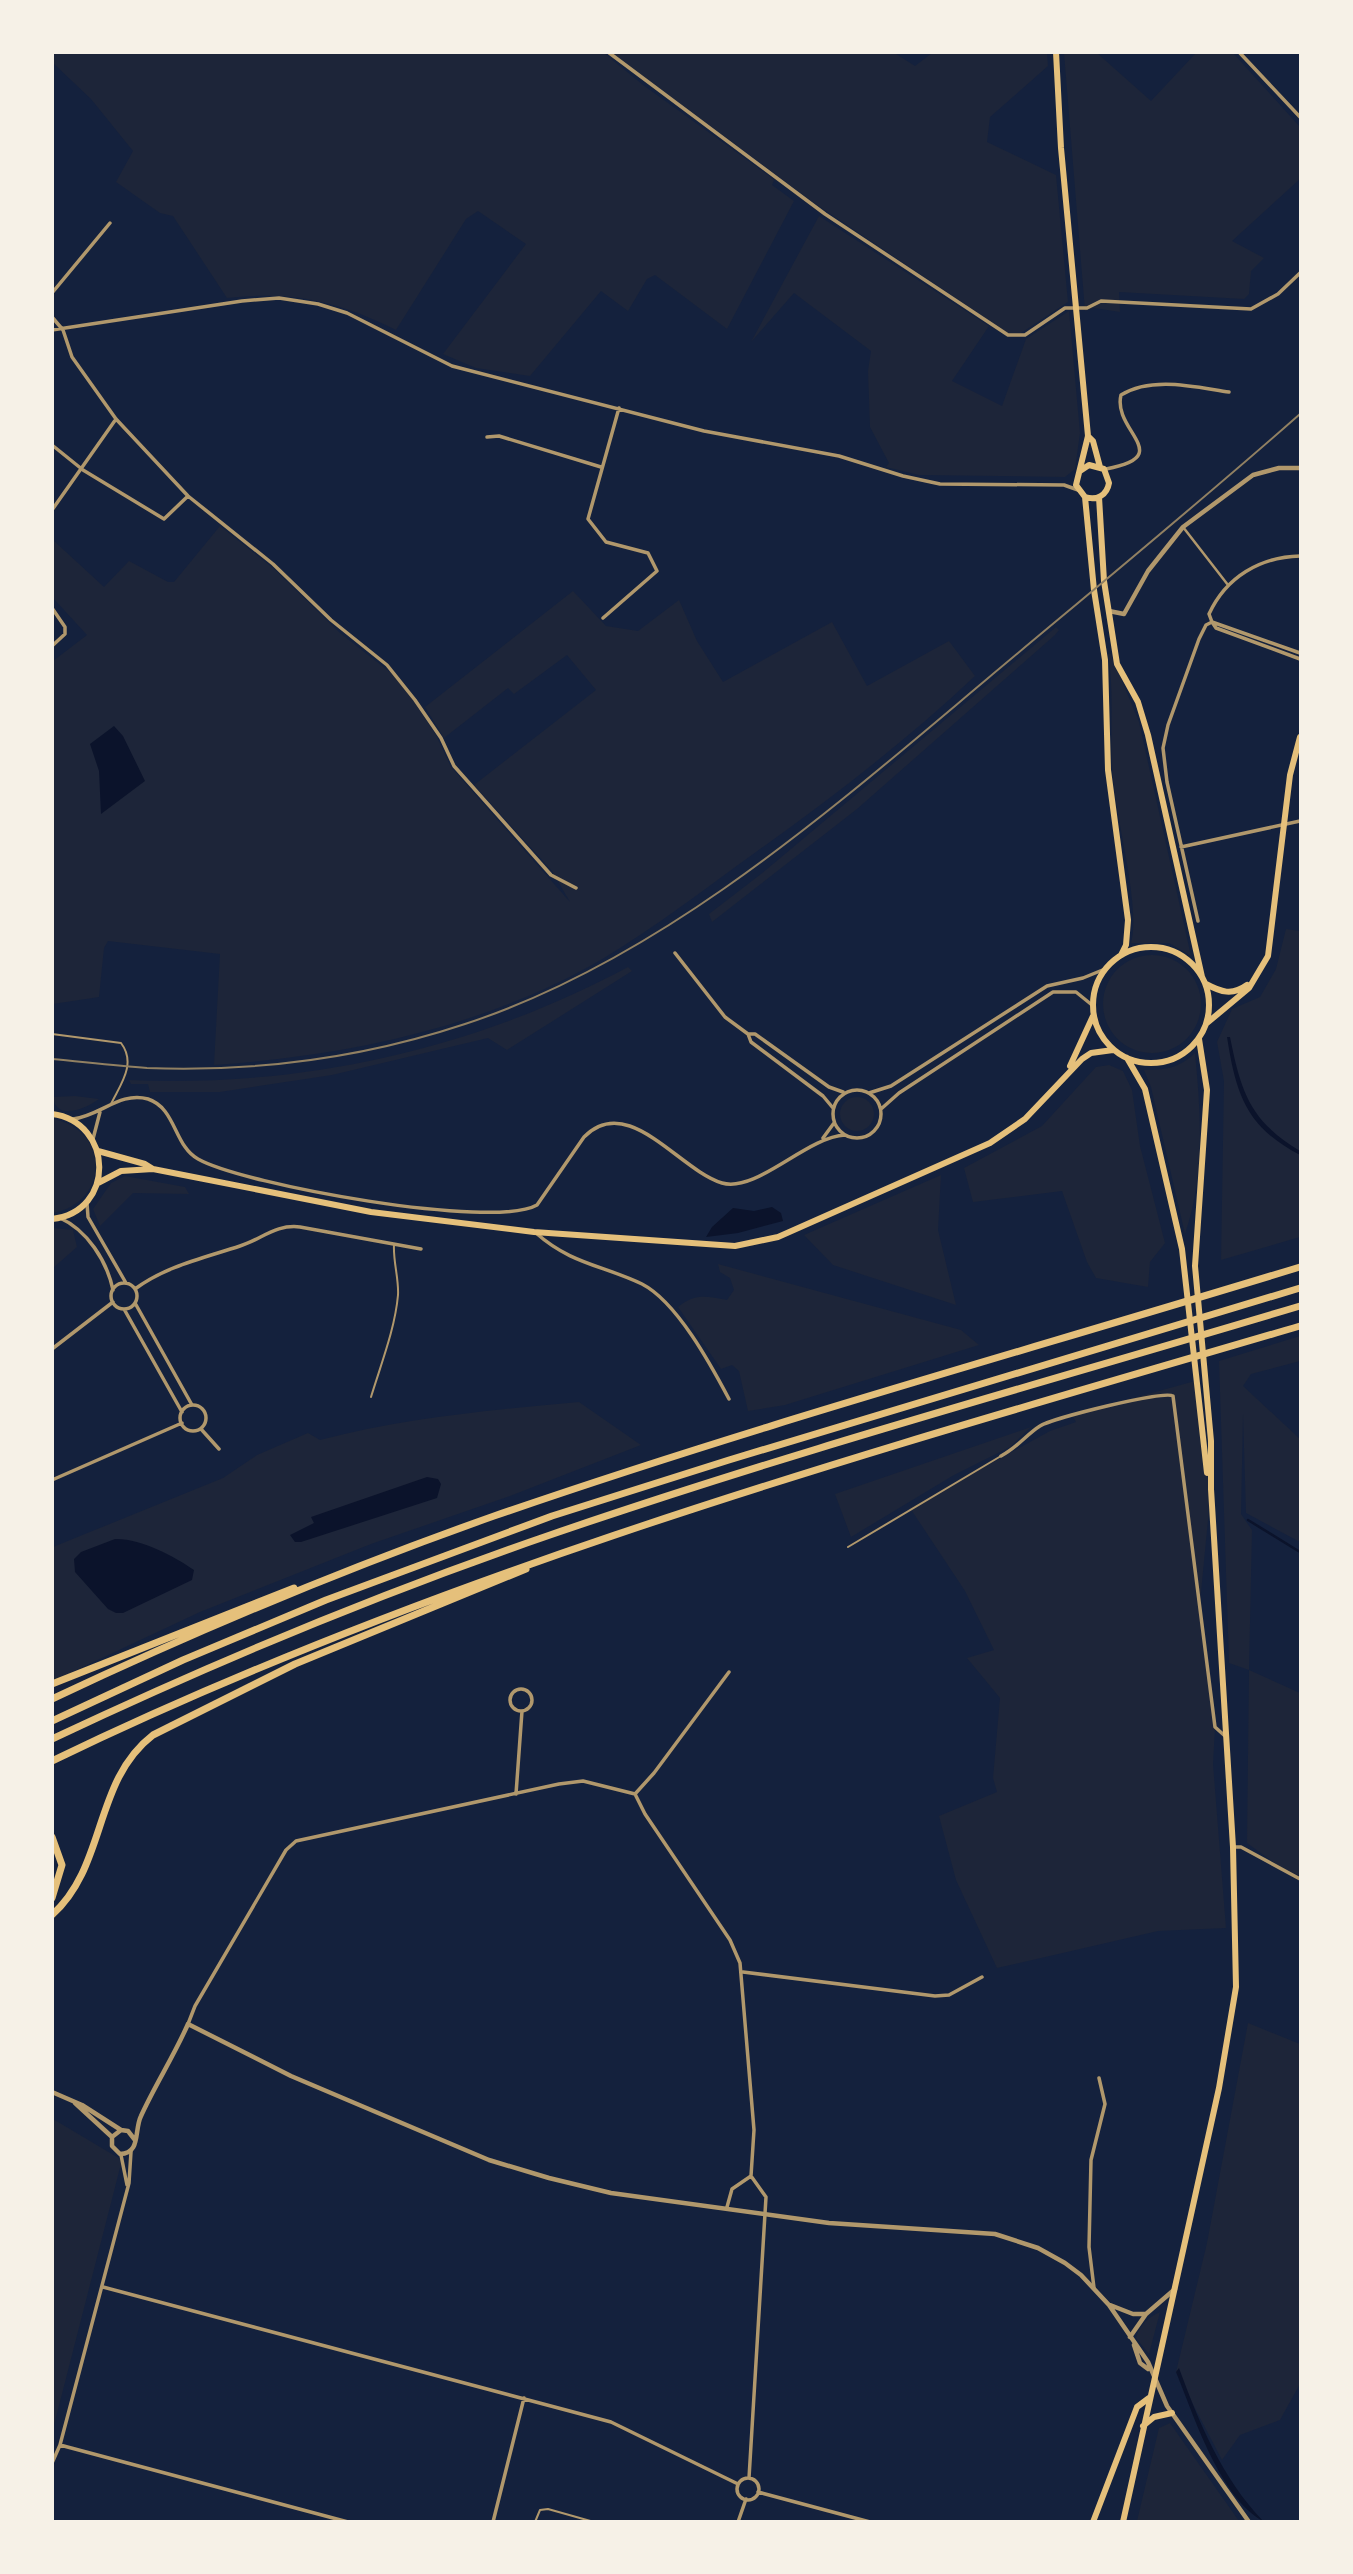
<svg xmlns="http://www.w3.org/2000/svg" width="1353" height="2574" font-family="'PT Sans',sans-serif">
<style>
.green{fill:#1d2539}
.water{fill:#0b132b}
.lines{fill:none;stroke-linecap:round;stroke-linejoin:round}
.stream{stroke:#0b132b;stroke-width:2.5}
.service{stroke:#b1986c;stroke-width:2}
.pedestrian{stroke:#b1986c;stroke-width:2.5}
.minor{stroke:#b1986c;stroke-width:3.5}
.tertiary{stroke:#b1986c;stroke-width:4.5}
.primary{stroke:#e5c07b;stroke-width:6}
.motorway{stroke:#e5c07b;stroke-width:7}
.tram{stroke:#918062;stroke-width:2}
</style>
<rect width="100%" height="100%" fill="#14213d"/>
<path class="green" d="M 893,52 L 915,66 L 932,53 L 1047,53 L 1048,66 L 990,117 L 987,142 L 1056,175 L 1068,302 L 1021,333 L 1008,333 L 814,203 L 612,53 Z
M 52,53 L 604,53 L 643,85 L 768,175 L 774,180 L 772,185 L 794,201 L 727,329 L 655,275 L 647,279 L 628,311 L 601,291 L 530,376 L 476,368 L 443,354 L 526,244 L 478,211 L 466,219 L 396,330 C 337,301 293,291 227,298 L 173,216 L 160,213 L 116,182 L 133,151 L 91,99 L 53,63 Z
M 1064,53 L 1097,53 L 1151,101 L 1196,53 L 1233,53 L 1300,127 L 1300,179 L 1232,241 L 1264,258 L 1251,271 L 1249,294 L 1244,299 L 1119,292 L 1120,312 L 1094,308 L 1085,311 Z
M 819,216 L 989,326 L 952,381 L 1002,406 L 1026,339 L 1069,311 L 1080,433 L 1075,469 L 1065,477 L 919,475 L 886,467 L 889,463 L 870,427 L 868,371 L 871,351 L 794,293 L 751,342 Z
M 220,526 L 273,568 L 340,633 L 400,680 L 436,735 L 451,767 L 570,902 L 552,871 L 474,785 L 596,690 L 567,655 L 514,694 L 508,688 L 444,738 L 425,707 L 573,591 L 606,626 L 638,631 L 679,600 L 697,641 L 723,682 L 832,622 L 867,686 L 949,641 L 975,676 C 906,741 833,797 756,852 C 706,888 657,926 604,958 C 487,1027 347,1056 214,1065 L 220,954 L 108,941 L 104,948 L 99,997 L 53,1004 L 53,661 L 87,635 L 53,598 L 53,540 L 104,587 L 129,561 L 168,582 L 174,582 Z
M 1056,627 L 1059,630 L 1055,635 L 857,809 L 712,922 L 709,914 L 761,874 Z
M 1108,654 L 1111,654 L 1139,722 L 1191,956 L 1169,943 L 1131,943 C 1141,907 1116,820 1113,778 C 1109,737 1115,695 1108,654 Z
M 1286,929 L 1300,931 L 1300,1237 L 1221,1260 L 1224,1081 L 1217,1042 L 1232,1009 L 1260,997 L 1276,969 Z
M1103 1004a49 49 0 1 1 98 0a49 49 0 1 1-98 0Z
M 628,967 L 632,971 L 507,1050 L 488,1038 L 332,1075 L 220,1092 L 150,1092 L 148,1084 L 131,1084 L 129,1080 C 301,1088 476,1049 628,967 Z
M 1195,1053 C 1201,1113 1205,1176 1185,1234 L 1151,1087 L 1144,1070 C 1166,1070 1179,1068 1195,1053 Z
M 1109,1065 L 1123,1071 L 1132,1090 L 1140,1146 L 1165,1243 L 1150,1262 L 1148,1287 L 1096,1278 L 1087,1262 L 1062,1191 L 973,1202 L 964,1168 L 1042,1126 L 1096,1067 Z
M 75,1096 L 99,1099 C 87,1108 56,1122 53,1097 Z
M840 1114a17 17 0 1 1 34 0a17 17 0 1 1-34 0Z
M 53,1119 C 110,1130 110,1202 53,1213 Z
M 941,1175 L 938,1230 L 956,1305 L 833,1265 L 804,1235 Z
M 125,1176 L 185,1187 L 189,1194 L 133,1193 L 100,1226 L 93,1209 L 111,1183 Z
M 53,1228 L 73,1230 L 77,1247 L 53,1268 Z
M 718,1264 L 961,1330 L 979,1345 L 785,1405 L 748,1411 L 739,1371 L 732,1365 L 721,1369 L 678,1307 C 694,1293 707,1296 727,1300 L 734,1290 L 730,1278 L 720,1272 Z
M 1300,1336 L 1300,1361 L 1251,1374 L 1243,1386 L 1300,1439 L 1300,1542 L 1246,1513 L 1243,1414 L 1241,1514 L 1252,1530 L 1249,1670 L 1300,1693 L 1300,1876 L 1280,1867 L 1247,1843 L 1249,1670 L 1229,1663 L 1219,1361 Z
M 1195,1381 L 1211,1489 L 1199,1613 L 1215,1727 L 1213,1764 L 1226,1928 L 1158,1931 L 997,1968 L 956,1880 L 939,1816 L 997,1792 L 993,1778 L 1000,1698 L 967,1658 L 994,1650 L 965,1591 L 910,1508 L 1050,1431 L 1076,1422 L 1072,1415 Z
M 579,1402 L 641,1445 L 510,1496 L 371,1544 L 200,1612 L 53,1681 L 53,1547 L 223,1478 L 257,1455 L 308,1433 L 320,1440 C 405,1418 491,1410 579,1402 Z
M 1031,1427 L 1010,1447 L 954,1475 L 851,1537 L 835,1494 Z
M 1248,2023 L 1300,2044 L 1300,2384 L 1280,2420 L 1240,2435 L 1222,2460 L 1176,2372 L 1207,2243 Z
M 53,2119 L 122,2160 L 53,2429 Z
M 1160,2312 L 1149,2354 L 1136,2338 C 1139,2325 1149,2317 1160,2312 Z
M 1170,2423 L 1239,2521 L 1137,2521 L 1159,2428 Z"/>
<path class="water" d="M 114,726 L 123,736 L 145,781 L 101,814 L 99,771 L 90,744 Z
M 1227,1037 L 1230,1037 C 1241,1092 1250,1121 1300,1151 L 1300,1155 C 1246,1127 1236,1094 1227,1037 Z
M 772,1207 L 781,1213 L 783,1221 L 738,1233 L 706,1237 L 712,1227 L 733,1208 L 754,1211 Z
M 427,1477 L 438,1479 L 441,1484 L 437,1498 L 301,1542 L 295,1542 L 290,1535 L 314,1523 L 311,1517 Z
M 115,1539 C 140,1538 174,1556 194,1570 L 192,1580 L 123,1613 L 116,1613 L 108,1609 L 75,1572 L 74,1559 L 81,1552 Z
M 1179,2368 C 1199,2423 1222,2478 1263,2521 C 1220,2498 1194,2416 1176,2372 Z"/>
<g class="lines">
<path class="stream" d="M 1248,1520 L 1300,1552"/>
<path class="service" d="M 52,1034 L 121,1043 C 137,1064 120,1085 111,1104
M 371,1397 C 381,1364 395,1329 398,1295 C 399,1279 393,1261 394,1245
M 848,1547 L 1001,1456
M 535,2522 L 540,2510 L 548,2509 L 594,2522"/>
<path class="pedestrian" d="M 1183,527 L 1228,585"/>
<path class="minor" d="M 608,52 L 825,214 L 1008,335 L 1025,335 L 1065,308 L 1087,308 L 1101,301 L 1251,309 L 1278,294 L 1300,273
M 1239,52 L 1300,117
M 52,293 L 110,223
M 52,317 L 63,330 L 72,357 L 116,419 L 188,496 L 273,564 L 331,620 L 387,665 L 415,700 L 441,738 L 454,766 L 551,875 L 576,888
M 52,330 L 242,301 L 279,298 L 318,304 L 347,313 L 452,366 L 704,431 L 839,456 L 903,476 L 940,484 L 1064,485 L 1078,490
M 487,437 L 499,436 L 601,467
M 52,445 L 83,470 L 164,519 L 188,496
M 1106,469 C 1177,456 1112,431 1121,395 C 1152,376 1195,387 1229,392
M 52,510 L 116,419
M 52,608 L 65,627 L 65,634 L 52,646
M 603,618 L 657,571 L 648,553 L 606,542 L 588,519 L 619,408
M 1212,622 L 1216,628 L 1300,659
M 1212,622 L 1300,653
M 1181,847 L 1300,821
M 1198,921 L 1167,782 L 1163,748 L 1168,725 L 1199,639 L 1206,625 L 1212,622 L 1209,614 C 1226,577 1260,557 1300,556
M 675,953 L 725,1017 L 748,1034 L 751,1042 L 823,1096 L 833,1108
M 748,1034 L 755,1034 L 829,1087 L 843,1092
M833 1114a24 24 0 1 1 48 0a24 24 0 1 1-48 0Z
M 869,1093 L 891,1086 L 1047,986 L 1083,978 L 1105,969
M 881,1109 L 899,1093 L 1053,992 L 1076,992 L 1092,1005
M 73,1119 C 100,1116 120,1091 148,1099 C 176,1108 174,1146 198,1159 C 244,1185 494,1230 537,1205 L 584,1137 C 628,1092 679,1170 722,1183 C 757,1193 806,1137 845,1135
M 823,1138 L 834,1123
M 93,1139 L 100,1112
M 87,1203 L 88,1217 L 126,1283
M 60,1218 C 87,1230 107,1261 113,1290
M 536,1233 C 571,1264 602,1265 642,1284 C 677,1302 711,1365 729,1399
M111 1296a13 13 0 1 1 26 0a13 13 0 1 1-26 0Z
M 135,1289 C 166,1266 204,1258 240,1246 C 262,1239 276,1224 300,1227 L 421,1249
M 135,1303 L 192,1405
M 124,1309 L 182,1412
M 52,1349 L 113,1302
M180 1418a13 13 0 1 1 26 0a13 13 0 1 1-26 0Z
M 201,1429 L 219,1449
M 1001,1456 C 1018,1447 1027,1434 1040,1426 C 1053,1418 1164,1390 1173,1396 L 1215,1727 L 1225,1736
M 52,1480 L 182,1423
M510 1700a11 11 0 1 1 22 0a11 11 0 1 1-22 0Z
M 516,1794 L 522,1711
M 635,1794 L 645,1814 L 730,1940 L 740,1963 L 754,2130 L 751,2176 L 766,2197 L 749,2478
M 635,1794 L 654,1773 L 729,1672
M 1234,1847 L 1241,1847 L 1300,1879
M 743,1972 L 935,1996 L 949,1995 L 982,1977
M 188,2024 L 195,2006 L 286,1850 L 296,1841 L 559,1784 L 583,1781 L 635,1794
M 121,2155 L 127,2185
M 727,2207 L 732,2189 L 751,2176
M 103,2287 L 611,2422 L 738,2484
M 1094,2288 L 1089,2247 L 1091,2160 L 1105,2104 L 1099,2078
M 60,2445 L 348,2522
M 52,2463 L 60,2445 L 129,2183 L 131,2152
M737 2489a11 11 0 1 1 22 0a11 11 0 1 1-22 0Z
M 758,2492 L 870,2522
M 493,2522 L 524,2398
M 738,2522 L 746,2499"/>
<path class="tertiary" d="M 1109,611 L 1124,614 L 1148,571 L 1183,527 L 1253,475 L 1279,468 L 1300,468
M 52,2092 L 82,2105 L 121,2130
M 75,2103 L 112,2137
M 135,2140 L 128,2131 L 121,2130 L 112,2137 L 112,2146 L 120,2154 C 141,2154 134,2130 141,2116 C 155,2085 174,2056 188,2024 L 291,2076 L 489,2160 L 549,2178 L 611,2193 L 829,2223 L 995,2234 L 1038,2248 L 1065,2263 L 1081,2275 L 1109,2305 L 1148,2362 L 1167,2406 L 1249,2522
M 1110,2305 L 1133,2314 L 1146,2314 L 1175,2289
M 1130,2337 L 1146,2314
M 1134,2345 L 1140,2363 L 1148,2369"/>
<path class="primary" d="M 1056,52 L 1061,148 L 1088,436 L 1076,485 L 1085,497 C 1097,501 1107,495 1109,483 L 1104,469 L 1089,465 L 1080,471
M 1088,436 L 1093,441 L 1100,467
M 1085,497 L 1094,590 L 1105,660 L 1108,770 L 1128,920 L 1126,945 L 1121,955
M 1099,497 L 1104,581 L 1117,664 L 1138,702 L 1148,735 L 1202,977
M1093 1005a58 58 0 1 1 116 0a58 58 0 1 1-116 0Z
M 1206,984 C 1221,992 1232,996 1247,985
M 1207,1023 L 1249,988 L 1268,956 L 1290,775 L 1300,737
M 1127,1058 L 1145,1089 L 1182,1249 L 1207,1473
M 1070,1066 L 1093,1016
M 52,1114 C 114,1122 116,1212 52,1219
M 98,1151 L 145,1164 L 153,1169 L 371,1212 L 534,1232 L 735,1246 L 778,1237 L 990,1143 L 1025,1119 L 1082,1059 L 1091,1053 L 1113,1050
M 98,1183 L 121,1171 L 153,1169
M 1143,2426 L 1154,2417 L 1172,2413
M 1093,2522 L 1137,2407 L 1149,2398
M 1123,2522 L 1219,2088 L 1236,1987 L 1233,1847 L 1211,1489 L 1211,1441 L 1195,1266 L 1207,1090 L 1199,1039"/>
<path class="motorway" d="M 52,1684 L 294,1588
M 52,1699 C 196,1631 344,1569 494,1516 C 760,1424 1032,1349 1300,1267
M 52,1721 L 183,1660 L 326,1600 L 552,1516 L 729,1460 L 1300,1288
M 52,1739 C 215,1662 381,1593 550,1535 C 797,1450 1050,1381 1300,1306
M 52,1761 C 450,1568 878,1450 1300,1326
M 52,1837 L 62,1865 L 52,1898
M 52,1915 C 107,1866 93,1781 153,1735 L 295,1664 L 526,1569"/>
<path class="tram" d="M 52,1059 C 84,1062 116,1066 147,1068 C 255,1072 363,1058 465,1024 C 661,960 832,809 987,679 C 1092,591 1198,504 1300,414"/>
</g>
<rect width="1353" height="2574" fill="none" stroke="#f6f1e7" stroke-width="108"/>
</svg>
